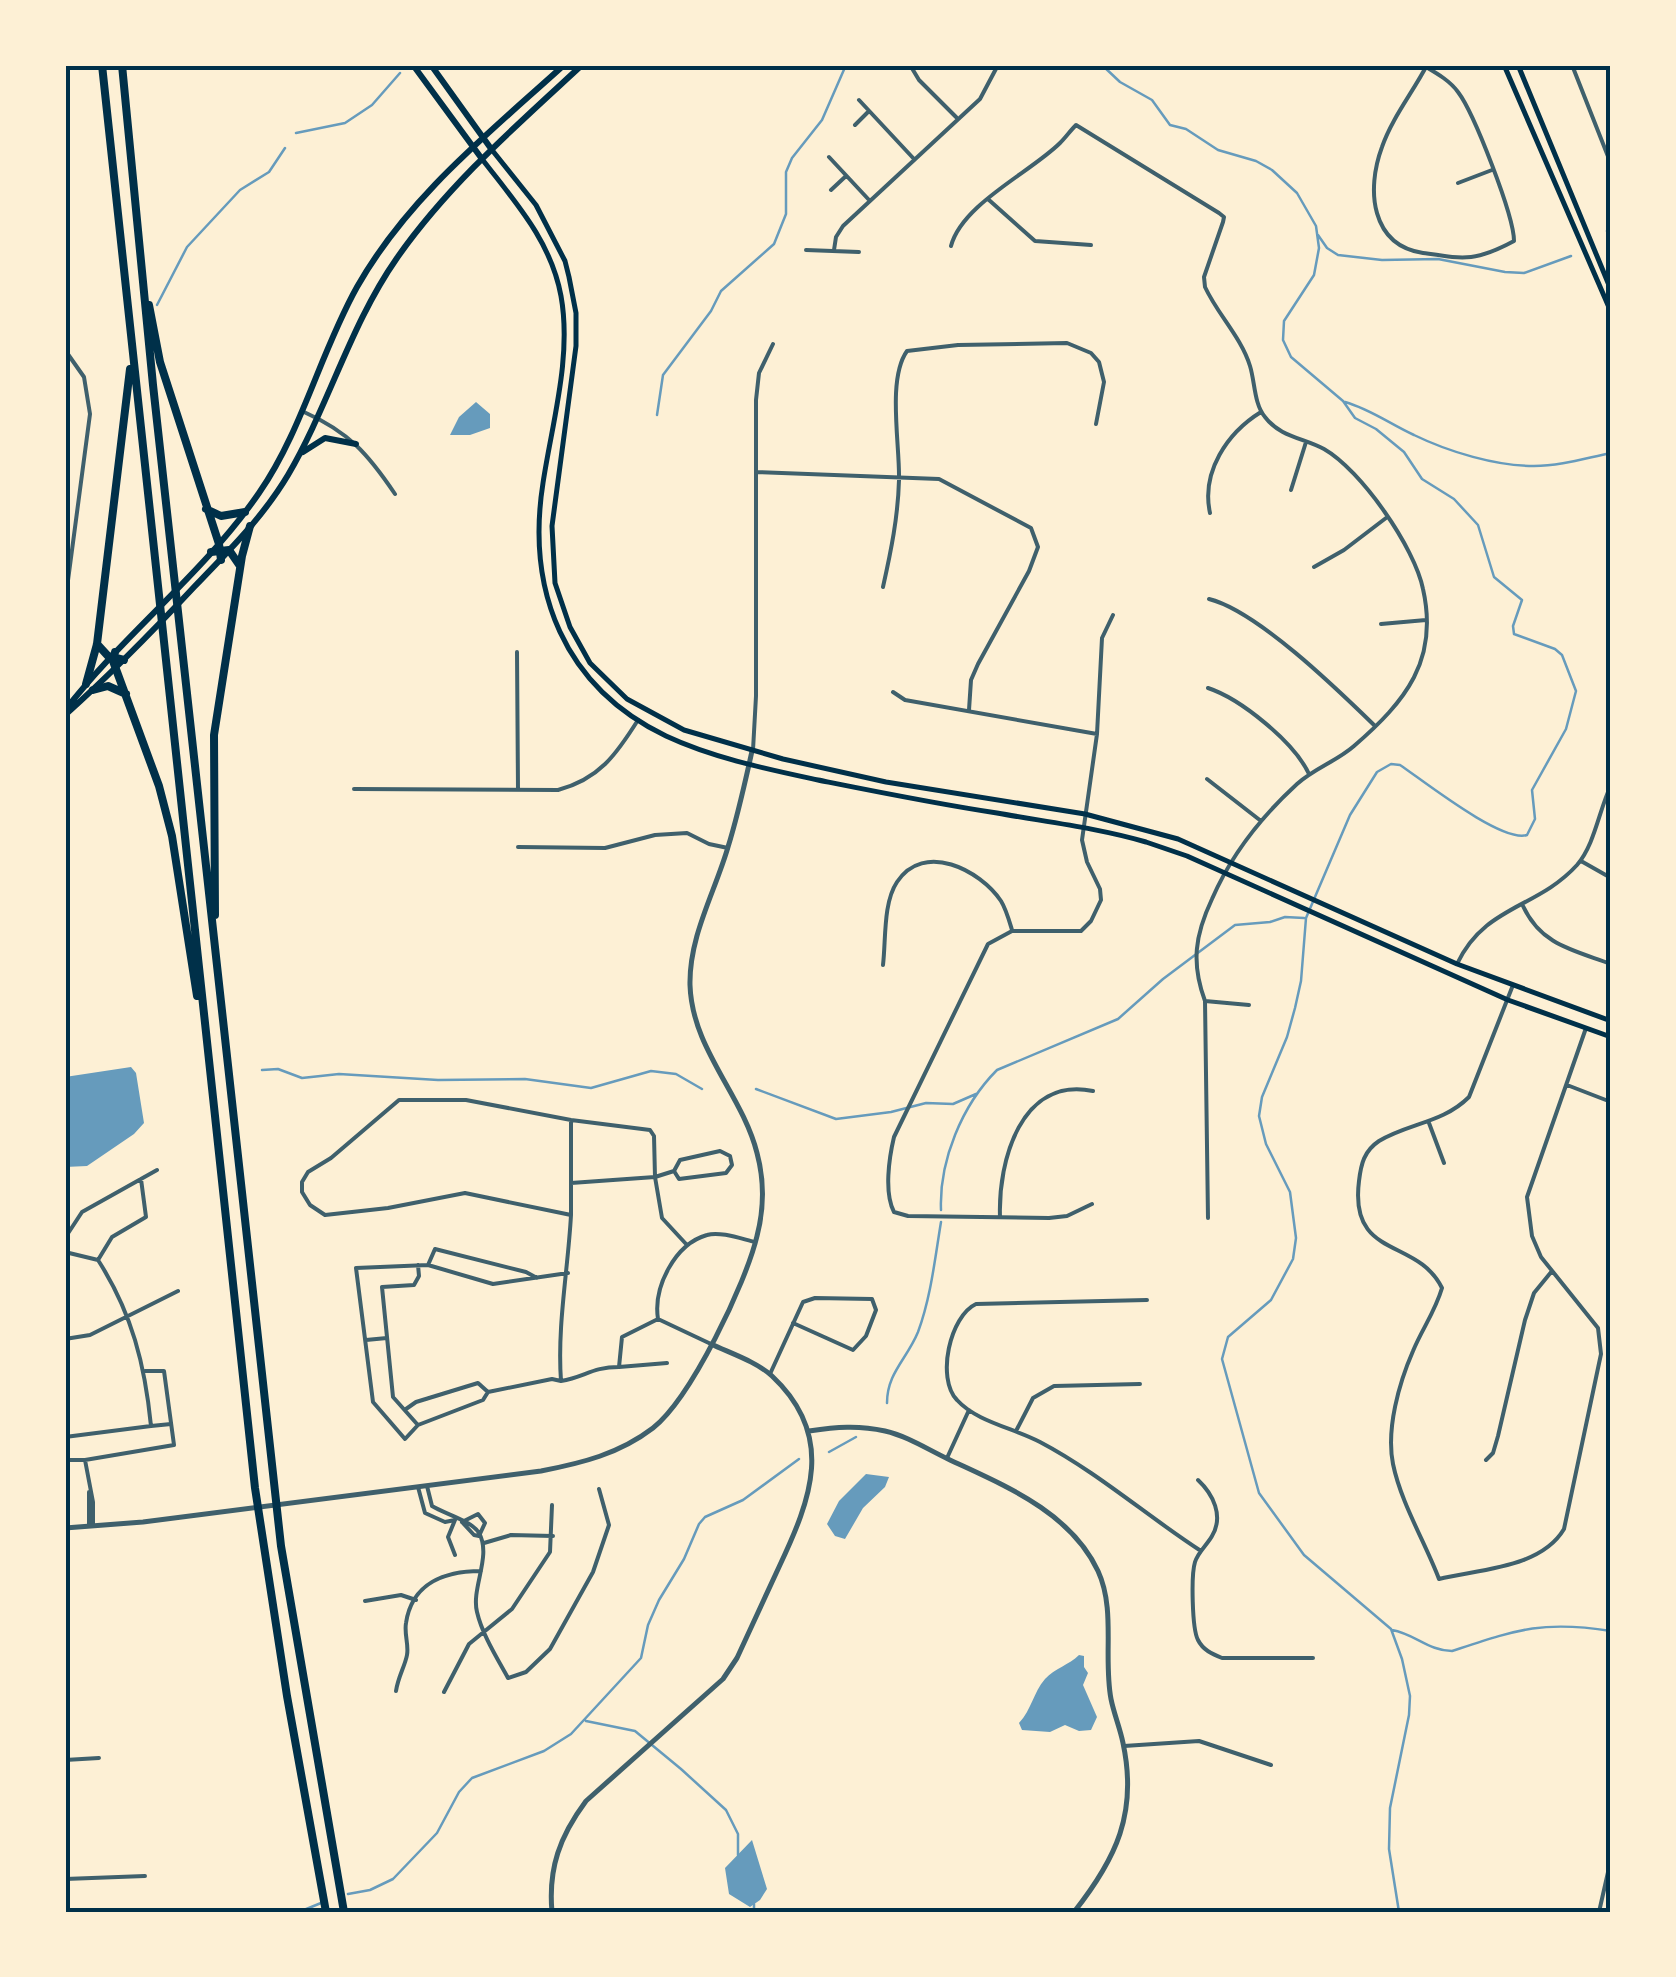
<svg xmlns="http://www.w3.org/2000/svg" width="1676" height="1977" font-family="'Zilla Slab',serif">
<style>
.water{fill:#669bbc}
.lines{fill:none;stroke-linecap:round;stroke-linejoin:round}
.stream{stroke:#669bbc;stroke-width:2.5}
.minor{stroke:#3f606c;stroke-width:4}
.tertiary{stroke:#3f606c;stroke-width:5}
.secondary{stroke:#003049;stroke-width:5}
.primary{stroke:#003049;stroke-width:6}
.motorway{stroke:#003049;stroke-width:8}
.neatline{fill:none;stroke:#003049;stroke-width:4}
</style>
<rect width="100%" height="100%" fill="#fdf0d5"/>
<path class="water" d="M 476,402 L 490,414 L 490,428 L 470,435 L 450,435 L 459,417 Z
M 131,1067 L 136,1073 L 144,1123 L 134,1134 L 87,1166 L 65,1167 L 65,1077 Z
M 866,1474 L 889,1477 L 885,1487 L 863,1508 L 845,1539 L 835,1536 L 827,1524 L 839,1501 Z
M 1079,1655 L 1084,1656 L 1084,1667 L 1088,1673 L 1083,1685 L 1097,1717 L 1091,1730 L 1079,1731 L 1065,1725 L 1050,1732 L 1022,1730 L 1019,1723 C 1032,1709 1033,1693 1045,1679 C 1055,1668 1069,1665 1079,1655 Z
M 752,1840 L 767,1889 L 760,1900 L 750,1907 L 729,1894 L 725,1868 Z"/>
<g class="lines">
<path class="stream" d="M 1102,65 L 1120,82 L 1152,100 L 1170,125 L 1186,129 L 1218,150 L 1256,161 L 1272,170 L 1297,193 L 1316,226 L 1319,248 L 1314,275 L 1284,321 L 1283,340 L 1291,357 L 1343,401 L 1355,418 L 1376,429 L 1404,452 L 1422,479 L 1454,499 L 1478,525 L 1494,577 L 1522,600 L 1513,626 L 1514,634 L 1555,649 L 1562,655 L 1576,691 L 1566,729 L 1532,790 L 1535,819 L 1527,835 C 1502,843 1425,782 1400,765 L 1391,764 L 1377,772 L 1350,815 L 1306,918 L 1301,981 L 1295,1008 L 1287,1037 L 1262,1097 L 1259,1116 L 1266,1144 L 1290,1192 L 1296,1238 L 1293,1259 L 1271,1300 L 1228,1337 L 1222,1359 L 1259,1493 L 1304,1555 L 1391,1629 L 1402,1659 L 1410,1696 L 1409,1715 L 1390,1808 L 1389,1849 L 1399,1912
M 296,133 L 345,123 L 372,105 L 400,73
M 1607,231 L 1611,210
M 1318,235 L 1327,248 L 1338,255 L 1382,260 L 1438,259 L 1505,272 L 1524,273 L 1571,256
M 157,305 L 187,247 L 240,190 L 269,172 L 285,148
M 1345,402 C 1370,409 1390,424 1414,435 C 1449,452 1496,466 1534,466 C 1560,466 1586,458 1611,453
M 657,415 L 663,375 L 711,311 L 721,291 L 774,244 L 786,214 L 786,172 L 792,158 L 822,120 L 846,65
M 262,1070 L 278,1069 L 302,1078 L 339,1074 L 438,1080 L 525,1079 L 591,1088 L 651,1071 L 676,1074 L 702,1089
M 756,1089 L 836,1119 L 891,1112 L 926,1103 L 953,1104 L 976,1094
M 941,1210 C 939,1161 962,1105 997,1070 L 1118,1019 L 1163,979 L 1235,925 L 1270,922 L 1285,917 L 1304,918
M 887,1403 C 887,1373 907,1359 918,1332 C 931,1297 935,1258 941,1222
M 829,1452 L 856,1437
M 1392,1630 C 1415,1634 1429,1651 1452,1651 C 1516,1630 1542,1620 1611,1631
M 586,1721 L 635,1731 L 681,1769 L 726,1810 L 738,1834 L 738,1855
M 348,1894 L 370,1890 L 393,1879 L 437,1833 L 459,1792 L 472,1778 L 544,1751 L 571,1734 L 641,1658 L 648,1625 L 659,1600 L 684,1559 L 699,1524 L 705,1517 L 743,1500 L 799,1459
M 754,1904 L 754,1912
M 299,1912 L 321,1903"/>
<path class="minor" d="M 910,65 L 919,80 L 956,117
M 1572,65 L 1611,164
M 1426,67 C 1438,74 1450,81 1458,92 C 1474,113 1514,216 1514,241 C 1475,262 1464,259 1423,253 C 1371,245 1366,190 1382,147 C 1392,118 1413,92 1427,65
M 859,100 L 914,159
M 855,125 L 869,111
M 829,157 L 870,201
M 1458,183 L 1492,170
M 831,190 L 846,176
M 989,200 L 1035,241 L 1091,245
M 951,246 C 962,204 1031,172 1060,143 C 1066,137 1070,131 1076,125 L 1219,213 L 1224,217 L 1223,222 L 1204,277 L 1205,287 C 1218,315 1241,337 1250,366 C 1255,382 1254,404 1265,417 C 1280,437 1304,438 1324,449 C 1361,470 1415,548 1423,589 C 1439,660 1406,701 1354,746 C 1337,761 1315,768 1297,784 C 1261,817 1232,853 1212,899 C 1195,935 1191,963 1205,1001 L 1208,1218
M 806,250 L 859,252
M 834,250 L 836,237 L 843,226 L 980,99 L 998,65
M 65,350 L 84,377 L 90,414 L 65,603
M 304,412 C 349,432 368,454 395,494
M 756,472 L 939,479 L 1031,528 L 1038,547 L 1029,571 L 978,664 L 971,680 L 969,710
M 1291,490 L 1306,442
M 1210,513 C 1201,472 1227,433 1261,412
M 1314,567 L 1344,550 L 1386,518
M 883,587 C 891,551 898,517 899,480 C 900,445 887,379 907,351 L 958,345 L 1067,343 L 1091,353 L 1099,362 L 1104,382 L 1096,424
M 1209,599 C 1257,611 1337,689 1374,725
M 1381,624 L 1426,620
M 517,652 L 518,790
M 1208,688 C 1241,699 1294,742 1309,774
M 893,692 L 905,700 L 1097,734
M 753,750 L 756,696 L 756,400 L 759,373 L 773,344
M 1207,779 L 1261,821
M 354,789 L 558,790 C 599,779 616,755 638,720
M 518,847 L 605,848 L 655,835 L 687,833 L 709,844 L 728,848
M 1581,861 L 1611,878
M 1523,906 C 1541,945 1573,950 1611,964
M 1457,964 C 1485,905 1537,909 1577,865 C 1595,844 1599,810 1611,785
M 883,965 C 886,940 883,903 897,882 C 924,841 980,870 1001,901 C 1006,909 1009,920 1012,930
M 1513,985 L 1469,1097 C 1443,1123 1409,1123 1379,1141 C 1364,1151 1361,1164 1359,1181 C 1349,1260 1417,1237 1442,1288 C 1435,1312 1422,1329 1413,1351 C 1399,1383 1386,1429 1393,1464 C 1401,1503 1425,1542 1439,1579 C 1480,1569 1541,1568 1564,1529 L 1601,1354 L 1598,1328 L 1541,1257 L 1532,1236 L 1527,1197 L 1586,1028
M 1205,1001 L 1249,1005
M 1567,1085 L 1611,1102
M 1429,1123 L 1444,1163
M 674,1171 L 680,1160 L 720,1151 L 730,1156 L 732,1165 L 726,1173 L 679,1179 L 674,1171 L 655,1177 L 662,1218 L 687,1245
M 571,1183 L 655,1177 L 654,1136 L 650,1130 L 571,1120 L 466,1100 L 399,1100 L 331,1158 L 308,1172 L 302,1182 L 302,1192 L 310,1205 L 325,1215 L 388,1208 L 465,1193 L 571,1215 L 571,1120
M 1092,1204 L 1067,1216 L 1049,1218 L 908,1216 L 894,1212 C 884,1193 889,1158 894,1137 L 988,944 L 1012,931 L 1081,931 L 1091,921 L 1101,900 L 1100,889 L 1087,862 L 1082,840 L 1097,734 L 1102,638 L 1113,615
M 571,1215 C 568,1270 557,1326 561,1381 C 585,1377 592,1367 619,1367
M 1000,1217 C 998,1161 1021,1076 1093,1091
M 65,1238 L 82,1212 L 157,1170
M 65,1252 L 98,1260 L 112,1237 L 146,1217 L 141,1179
M 428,1265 L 435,1249 L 526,1272 L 537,1278
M 1147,1300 L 976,1304 C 950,1316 936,1378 957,1400 C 977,1422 1014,1428 1040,1442 C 1097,1472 1147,1516 1201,1551
M 658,1319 L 622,1337 L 619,1367 L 667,1363
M 65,1339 L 90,1335 L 178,1291
M 366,1340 L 387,1338
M 711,1344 L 658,1319 C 653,1287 675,1244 707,1235 C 720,1231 742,1239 755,1242
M 770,1374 L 803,1302 L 815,1298 L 872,1299 L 876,1310 L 866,1336 L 853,1350 L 793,1323
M 561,1381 L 552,1379 L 488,1392 L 483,1400 L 418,1425 L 405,1439 L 373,1402 L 356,1268 L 428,1265 L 493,1284 L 568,1273
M 406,1409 L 416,1402 L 478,1383 L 488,1392
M 417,1424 L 393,1397 L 382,1287 L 414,1285 L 419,1276 L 418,1265
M 151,1426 L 171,1424
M 1016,1431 L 1033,1398 L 1054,1386 L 1140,1384
M 65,1437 L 151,1426 C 145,1365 132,1313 98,1260
M 947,1458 L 969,1410
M 65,1460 L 85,1460
M 1486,1460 L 1493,1453 L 1498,1436 L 1525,1320 L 1534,1293 L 1552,1271
M 1198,1480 C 1213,1494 1224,1516 1212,1536 C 1207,1545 1198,1552 1195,1562 C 1191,1575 1192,1629 1198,1640 C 1203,1650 1212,1654 1222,1658 L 1313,1658
M 427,1486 L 432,1506 C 445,1514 472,1521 479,1533 C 492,1556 471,1588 477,1612 C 482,1634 497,1658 508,1678 L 526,1672 L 550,1649 L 593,1572 L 609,1525 L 599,1489
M 418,1487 L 425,1513 L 445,1522 L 455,1520
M 462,1522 L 478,1514 L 485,1523 L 479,1536
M 462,1522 L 474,1535 L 479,1536
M 93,1524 L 93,1502 L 85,1460 L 174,1445 L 164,1371 L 145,1371
M 89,1526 L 89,1492
M 484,1543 L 511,1535 L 553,1536
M 455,1555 L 448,1537 L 455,1520
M 365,1601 L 401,1595 L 416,1600
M 396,1691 C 398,1677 405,1666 407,1655 C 409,1645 404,1634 406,1623 C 412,1583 445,1571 481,1571
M 444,1692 L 469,1644 L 512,1609 L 550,1552 L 552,1505
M 1124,1746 L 1199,1741 L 1271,1765
M 65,1760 L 99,1758
M 65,1879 L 145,1876
M 1599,1912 L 1611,1859"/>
<path class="tertiary" d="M 809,1431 C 836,1427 858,1425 885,1431 C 907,1436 927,1449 948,1459 C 1003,1485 1070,1511 1098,1571 C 1116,1610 1103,1657 1111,1699 C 1114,1714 1120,1728 1123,1743 C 1138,1813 1116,1859 1074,1912
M 65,1528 L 143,1522 L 541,1471 C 582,1463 619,1454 653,1428 C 691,1398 746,1283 757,1236 C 764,1209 764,1179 757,1153 C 742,1094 692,1049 690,985 C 689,936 715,892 728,847 C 738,815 745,783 752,751
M 552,1912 C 548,1868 560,1836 586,1801 L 723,1679 L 737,1658 C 751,1628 765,1597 779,1567 C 811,1499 836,1436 772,1376 C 757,1362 730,1353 711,1344"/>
<path class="secondary" d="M 1504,65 L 1611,312
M 1518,65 L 1611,290
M 492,150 L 536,205 L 565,261 L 569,277 L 576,313 L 576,346 L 552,526 L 555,583 L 570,627 L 590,663 L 627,699 L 684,730 L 783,759 L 886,782 L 1085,814 L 1178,839 L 1457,964 L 1611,1021
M 482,159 C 515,202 551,241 561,296 C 572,357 552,423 543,483 C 526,591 564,687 666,736 C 713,758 767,769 818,780 C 878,792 937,804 997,813 C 1047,822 1098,828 1146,842 L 1187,856 L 1508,1000 L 1611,1037"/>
<path class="primary" d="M 413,65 L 482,159
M 431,65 L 492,150
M 303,452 L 325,438 L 356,444
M 66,709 C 125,633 204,573 259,493 C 302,431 320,353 357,287 C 408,197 489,133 564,65
M 65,715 C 111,674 153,631 195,586 C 228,552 263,517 288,475 C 329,405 350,325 397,258 C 448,185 517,125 582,65"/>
<path class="motorway" d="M 102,65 L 255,1488 L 287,1696 L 326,1912
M 122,65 L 153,385 L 281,1546 L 344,1912
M 149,305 L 160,362 L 219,544 L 221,560
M 206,509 L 221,516 L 245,512
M 211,552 L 229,550 L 240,566
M 97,644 L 108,656 L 124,660
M 115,652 L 113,661 L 159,786 L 172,836 L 197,996
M 86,684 L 97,644 L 130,369
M 93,690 L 108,686 L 126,694
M 215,915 L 214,735 L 242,556 L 250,526"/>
</g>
<rect width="1676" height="1977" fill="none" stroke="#fdf0d5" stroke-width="135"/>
<rect x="68" y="68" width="1540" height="1842" class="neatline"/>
</svg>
